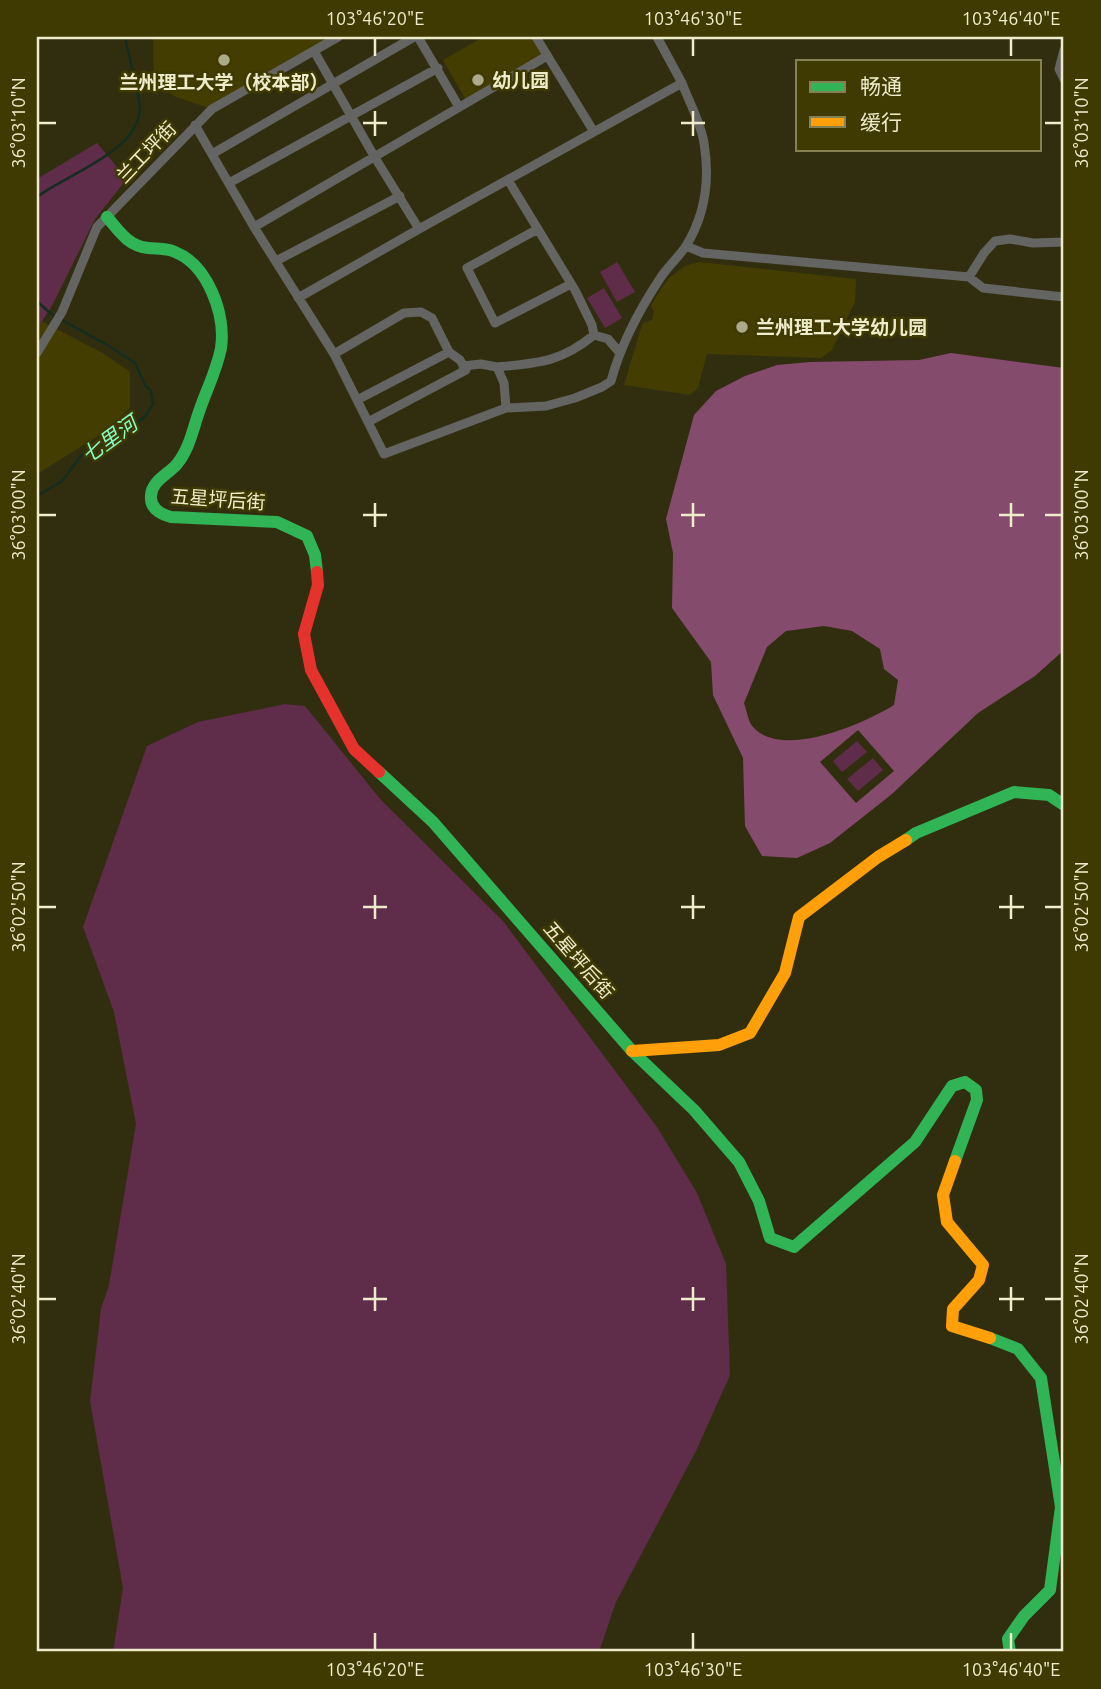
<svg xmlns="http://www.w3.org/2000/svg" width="1101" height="1689" font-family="Ubuntu,'Noto Sans SC',sans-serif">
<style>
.built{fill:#433d02}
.green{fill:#5f2c4a}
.forest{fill:#854b6c;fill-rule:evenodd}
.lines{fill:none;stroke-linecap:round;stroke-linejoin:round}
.stream{stroke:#142d1f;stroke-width:2.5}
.street{stroke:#646462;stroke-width:9}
.fast{stroke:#30b455;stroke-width:12}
.slow{stroke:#ff9f0a;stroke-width:12}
.jam{stroke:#e5322d;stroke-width:12}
.ticks{fill:none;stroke:#efeccb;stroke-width:2.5}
.poi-dot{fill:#acaa8a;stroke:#3f3902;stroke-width:2.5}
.labels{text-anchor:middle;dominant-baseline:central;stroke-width:5;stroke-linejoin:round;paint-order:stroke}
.poi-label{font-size:19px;font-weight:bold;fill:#efeccb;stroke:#3f3902;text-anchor:start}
.street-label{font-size:19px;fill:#efeccb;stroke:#3f3902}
.water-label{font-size:21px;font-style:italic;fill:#83fcc5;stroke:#3f3902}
.neatline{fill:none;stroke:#efeccb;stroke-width:2.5}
.ticks-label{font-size:18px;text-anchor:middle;fill:#efeccb}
</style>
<rect width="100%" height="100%" fill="#312e10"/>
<path class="built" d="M 153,37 L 336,37 L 212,109 L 176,97 L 154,84 Z
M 483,37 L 533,37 L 544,56 L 466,100 L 443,60 Z
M 699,262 L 856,279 L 855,302 L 832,350 L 821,358 L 707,354 L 698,388 L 690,395 L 624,385 L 640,331 L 643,323 L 652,320 L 654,311 L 651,306 L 659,292 L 669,278 L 685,266 Z
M 37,319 L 101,352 L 130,372 L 130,408 L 103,433 L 37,474 Z"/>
<path class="green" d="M 97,143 L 117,167 L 133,171 L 95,219 L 52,306 L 37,329 L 37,179 Z
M 617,262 L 635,292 L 617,302 L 600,272 Z
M 604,288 L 622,318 L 605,328 L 587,298 Z
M 285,704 L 305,706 L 381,800 L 503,921 L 657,1127 L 697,1193 L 726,1264 L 730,1375 L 697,1449 L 616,1602 L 599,1652 L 113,1652 L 123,1588 L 90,1401 L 101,1309 L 109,1285 L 136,1124 L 114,1012 L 83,927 L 147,746 L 198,722 Z
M 857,741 L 867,752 L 842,772 L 833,761 Z
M 873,758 L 883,770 L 858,791 L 847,779 Z"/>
<path class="forest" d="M 951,353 L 1064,368 L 1064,650 L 1035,676 L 978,713 L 892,794 L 830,843 L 797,858 L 762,856 L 745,826 L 743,758 L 713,695 L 711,662 L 672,608 L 673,553 L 666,519 L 694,415 L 716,391 L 745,376 L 777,365 L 810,362 L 919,360 ZM 824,626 L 852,631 L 880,649 L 884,669 L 898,680 L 894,705 C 863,724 784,759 754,728 C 748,723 747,711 744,703 L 767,647 L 786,631 ZM 858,730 L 894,771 L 856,803 L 820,762 Z"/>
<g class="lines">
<path class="stream" d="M 37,197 C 67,174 133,154 140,112 C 141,100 128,53 125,37
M 37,301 L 51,314 L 109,346 L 135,363 L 145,385 L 151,391 L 153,404 L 146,415 L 135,425 L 103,439 L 81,456 L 62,481 L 37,496"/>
<path class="street" d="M 418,37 L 459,107
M 536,37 L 594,132
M 1064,50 L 1059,69 L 1064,79
M 314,51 L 374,156 L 419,229 L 682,83 L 657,37
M 195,125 L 254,227 L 334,354 L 384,454 L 506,408 L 546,406 L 575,398 L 602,387 L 611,381 C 621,344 638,312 659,280 C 666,268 678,258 686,246 C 705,215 710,179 704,143 C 701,123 689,102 682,83
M 212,154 L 414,37
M 508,180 L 575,290 L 592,325 L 594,335
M 229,183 L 438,68
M 254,227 L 547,56
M 538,229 L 467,268 L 495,323 L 571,284
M 686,246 L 703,253 L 969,277 L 983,288 L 1064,297
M 276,261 L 400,196
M 969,277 L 984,253 L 995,241 L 1010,239 L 1033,243 L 1064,242
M 298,298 L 419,229
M 37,353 L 62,312 L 97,227 L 212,109 L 338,37
M 334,354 L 404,313 L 421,312 L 432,318 L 449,352 L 357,400
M 463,366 L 481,364 L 497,367 L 504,383 L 506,408
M 497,367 C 539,363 561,362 594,335 L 608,339 L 619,352
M 368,422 L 466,370 L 460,360 L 449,352"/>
<path class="fast" d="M 107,217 C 119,231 128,246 148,248 C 157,249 167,248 175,252 C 208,265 226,315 221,348 C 217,369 207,389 200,409 C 193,428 190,448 177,464 C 169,474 151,481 151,496 C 150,508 160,514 171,517 L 277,522 L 307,536 L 315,555 L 317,572
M 379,772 L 433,822 L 632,1051 L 694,1110 L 739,1162 L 759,1201 L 770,1238 L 794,1247 L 915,1142 L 952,1086 L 965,1082 L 976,1090 L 977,1100 L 955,1161
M 906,840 L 916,833 L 1014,792 L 1049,795 L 1064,805
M 990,1338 L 1018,1349 L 1041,1378 L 1061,1507 L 1050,1590 L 1024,1616 L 1008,1639 L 1010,1652"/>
<path class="slow" d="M 632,1051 L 719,1045 L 750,1033 L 785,973 L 799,917 L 878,857 L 906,840
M 955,1161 L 943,1195 L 947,1222 L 983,1265 L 979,1280 L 953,1309 L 952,1326 L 990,1338"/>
<path class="jam" d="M 317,572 L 318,585 L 304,634 L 311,670 L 354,749 L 379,772"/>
</g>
<path class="ticks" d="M 375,38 L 375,56M 693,38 L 693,56M 1011,38 L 1011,56M 375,111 L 375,136M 693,111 L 693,136M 38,123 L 56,123M 363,123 L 387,123M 681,123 L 705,123M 1045,123 L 1062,123M 375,503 L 375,527M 693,503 L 693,527M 1011,503 L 1011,527M 38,515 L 56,515M 363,515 L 387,515M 681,515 L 705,515M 999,515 L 1024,515M 1045,515 L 1062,515M 375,895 L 375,919M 693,895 L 693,919M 1011,895 L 1011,919M 38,907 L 56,907M 363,907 L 387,907M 681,907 L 705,907M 999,907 L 1024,907M 1045,907 L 1062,907M 375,1287 L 375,1311M 693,1287 L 693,1311M 1011,1287 L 1011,1311M 38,1299 L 56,1299M 363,1299 L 387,1299M 681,1299 L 705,1299M 999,1299 L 1024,1299M 1045,1299 L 1062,1299M 375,1633 L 375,1650M 693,1633 L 693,1650M 1011,1633 L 1011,1650"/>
<g class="poi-dot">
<circle cx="224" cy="60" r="7"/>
<circle cx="478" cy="80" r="7"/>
<circle cx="742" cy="327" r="7"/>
</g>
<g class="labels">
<g class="poi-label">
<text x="492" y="80">幼儿园</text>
<text x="224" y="82" text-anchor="middle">兰州理工大学（校本部）</text>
<text x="756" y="327">兰州理工大学幼儿园</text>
</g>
<g class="street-label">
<text transform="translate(146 152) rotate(-46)">兰工坪街</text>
<text transform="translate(218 499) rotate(4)">五星坪后街</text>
<text transform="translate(579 960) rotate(49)">五星坪后街</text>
</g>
<g class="water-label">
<text transform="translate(109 439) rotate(-36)">七里河</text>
</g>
</g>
<rect width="1101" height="1689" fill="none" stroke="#3f3902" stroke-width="77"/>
<rect x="796" y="60" width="245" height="91" fill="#3f3902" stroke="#858152" stroke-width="2"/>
<rect x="810" y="82" width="35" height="10" fill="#30b455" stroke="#858152" stroke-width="2"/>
<text x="860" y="94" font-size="21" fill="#efeccb">畅通</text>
<rect x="810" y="117" width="35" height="10" fill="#ff9f0a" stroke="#858152" stroke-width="2"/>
<text x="860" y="130" font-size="21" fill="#efeccb">缓行</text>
<rect x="38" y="38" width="1024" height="1612" class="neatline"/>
<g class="ticks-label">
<text x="375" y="25">103°46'20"E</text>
<text x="693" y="25">103°46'30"E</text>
<text x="1011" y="25">103°46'40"E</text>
<text transform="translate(19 123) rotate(-90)" y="6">36°03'10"N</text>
<text transform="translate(1082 123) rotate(-90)" y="6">36°03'10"N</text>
<text transform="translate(19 515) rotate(-90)" y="6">36°03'00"N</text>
<text transform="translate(1082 515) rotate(-90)" y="6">36°03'00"N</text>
<text transform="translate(19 907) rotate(-90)" y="6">36°02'50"N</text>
<text transform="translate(1082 907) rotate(-90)" y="6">36°02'50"N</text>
<text transform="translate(19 1299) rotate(-90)" y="6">36°02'40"N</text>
<text transform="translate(1082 1299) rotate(-90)" y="6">36°02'40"N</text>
<text x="375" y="1676">103°46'20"E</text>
<text x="693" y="1676">103°46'30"E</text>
<text x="1011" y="1676">103°46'40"E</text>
</g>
</svg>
